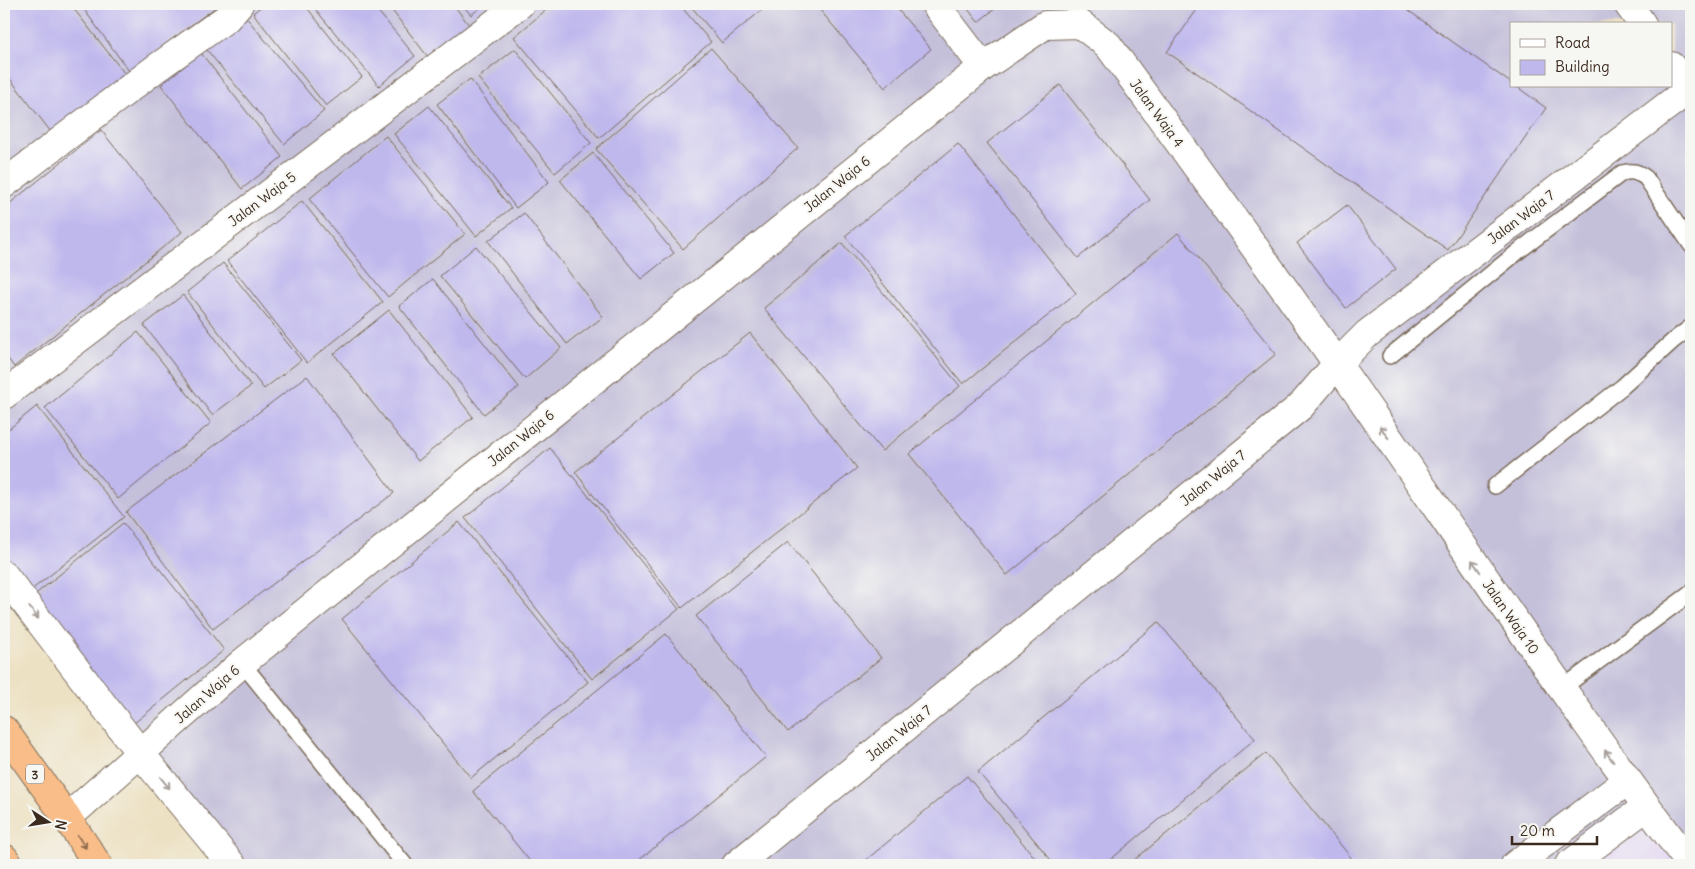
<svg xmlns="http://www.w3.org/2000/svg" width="1695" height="869" font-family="Delius,sans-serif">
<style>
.built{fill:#e1d4f3}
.industrial{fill:#c5c0da;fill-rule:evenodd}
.building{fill:#bfb8ed}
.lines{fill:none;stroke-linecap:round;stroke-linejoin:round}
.service-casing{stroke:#796a58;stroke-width:18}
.minor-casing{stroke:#796a58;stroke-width:30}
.tertiary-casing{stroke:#796a58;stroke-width:30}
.trunk-casing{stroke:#796a58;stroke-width:30}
.service{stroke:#fff;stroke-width:15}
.minor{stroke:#fff;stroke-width:28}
.tertiary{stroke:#fff;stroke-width:28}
.trunk{stroke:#f8bd89;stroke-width:28}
.oneway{stroke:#a79f9a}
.oneway2{stroke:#906c4e}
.labels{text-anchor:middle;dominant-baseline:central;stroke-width:4;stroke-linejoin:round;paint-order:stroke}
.shield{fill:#f6f6f2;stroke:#73675e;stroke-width:1}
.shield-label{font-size:12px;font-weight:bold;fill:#3b2a1e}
.street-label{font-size:14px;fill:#3b2a1e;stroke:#f6f6f2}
</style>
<rect width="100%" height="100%" fill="#f6f6f2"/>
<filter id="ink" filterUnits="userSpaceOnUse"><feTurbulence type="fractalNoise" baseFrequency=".02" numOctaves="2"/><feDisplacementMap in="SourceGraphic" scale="10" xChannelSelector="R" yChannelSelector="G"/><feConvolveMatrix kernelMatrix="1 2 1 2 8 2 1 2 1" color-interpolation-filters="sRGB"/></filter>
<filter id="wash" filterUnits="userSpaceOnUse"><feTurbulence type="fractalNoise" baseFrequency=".0096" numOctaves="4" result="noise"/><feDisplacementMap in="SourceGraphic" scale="20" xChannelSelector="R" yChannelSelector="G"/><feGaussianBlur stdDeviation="1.12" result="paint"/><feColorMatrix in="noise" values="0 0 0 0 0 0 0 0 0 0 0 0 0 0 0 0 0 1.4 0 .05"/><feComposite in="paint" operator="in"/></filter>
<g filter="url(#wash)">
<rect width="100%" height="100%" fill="#ede1c3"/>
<path class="built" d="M 1655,804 L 1691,865 L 1577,865 Z"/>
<path class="industrial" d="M 4,4 L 1691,4 L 1691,850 L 1655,804 L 1577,865 L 234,865 L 4,588 ZM 1511,24 L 1671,24 L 1671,86 L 1511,86 Z"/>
<g id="blocks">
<path class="building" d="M 4,4 L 70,4 L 125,74 L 51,132 L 4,71 Z
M 80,4 L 220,4 L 129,71 Z
M 264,4 L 304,4 L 362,77 L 326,106 L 253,13 Z
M 311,4 L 372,4 L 415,56 L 379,86 Z
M 387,4 L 453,4 L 469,25 L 428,57 Z
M 462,4 L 485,4 L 471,15 Z
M 553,4 L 679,4 L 711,42 L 599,138 L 514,37 Z
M 689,4 L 769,4 L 722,43 Z
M 815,4 L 893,4 L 931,49 L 885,88 Z
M 964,4 L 1001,4 L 978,22 Z
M 1201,4 L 1399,4 L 1511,83 L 1511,86 L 1516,86 L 1546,108 L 1448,250 L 1167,52 Z
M 245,16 L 324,111 L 284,144 L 206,49 Z
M 711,48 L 798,148 L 683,249 L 596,149 Z
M 515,49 L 591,143 L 555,173 L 478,78 Z
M 201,53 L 282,157 L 242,189 L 161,85 Z
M 470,79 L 549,182 L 516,208 L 437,104 Z
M 1060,85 L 1150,200 L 1078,258 L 987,143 Z
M 429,106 L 511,208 L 476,236 L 394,134 Z
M 101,130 L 182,232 L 14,367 L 4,353 L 4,208 Z
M 386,136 L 465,234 L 388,297 L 309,199 Z
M 958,144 L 1076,293 L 963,384 L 845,236 Z
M 593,153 L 674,253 L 641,279 L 560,180 Z
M 302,201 L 383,302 L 307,363 L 227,261 Z
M 1347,205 L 1396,269 L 1346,308 L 1297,243 Z
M 524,213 L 603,317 L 567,344 L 488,241 Z
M 1178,233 L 1276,354 L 1007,575 L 909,454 Z
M 842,243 L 960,386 L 882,451 L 764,308 Z
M 476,246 L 561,348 L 525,379 L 440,276 Z
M 223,263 L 301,360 L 264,389 L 187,292 Z
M 433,279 L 519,387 L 484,414 L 399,306 Z
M 183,295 L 251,386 L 212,415 L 144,325 Z
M 389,310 L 473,417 L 418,461 L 334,354 Z
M 138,332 L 211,423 L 118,499 L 45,408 Z
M 750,333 L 857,468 L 682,608 L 575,472 Z
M 307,376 L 394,493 L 213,629 L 126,512 Z
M 37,406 L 124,517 L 30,591 L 4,559 L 4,433 Z
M 550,448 L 679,609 L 592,679 L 465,518 Z
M 459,522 L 588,682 L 471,778 L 342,619 Z
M 123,523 L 224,650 L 133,724 L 32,597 Z
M 788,542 L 881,658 L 788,732 L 696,616 Z
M 1158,622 L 1255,739 L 1104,865 L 1055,865 L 978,772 Z
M 666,634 L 766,757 L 633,865 L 533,865 L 473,791 Z
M 1266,753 L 1357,865 L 1128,865 Z
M 967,776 L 1041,865 L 860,865 Z"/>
</g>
</g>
<g filter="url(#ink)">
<use href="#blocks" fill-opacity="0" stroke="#796a58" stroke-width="1"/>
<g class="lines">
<defs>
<path id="service" d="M 1390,356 L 1520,250 L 1622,173 C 1632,170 1638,172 1646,178 L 1691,245
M 1495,486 L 1622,387 L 1674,340 L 1691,327
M 242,663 L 405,865
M 1561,689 L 1691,593"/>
<path id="minor" d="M 935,4 L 983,67
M 4,184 L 155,69 L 227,18 L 239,4
M 4,395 L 520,4
M 4,575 L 140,753 L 232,865
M 67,818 L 242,663 L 983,67 L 1045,25 L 1080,24 L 1108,45 C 1185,151 1263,257 1338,365 C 1455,532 1567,703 1691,865
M 1515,865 L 1627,781
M 1569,865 L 1646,807"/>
<path id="tertiary" d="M 1628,4 L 1642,24
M 736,865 L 1301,406 L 1337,364 L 1367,334 L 1688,90 L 1671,66"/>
<path id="trunk" d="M 4,730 L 67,818 L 98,865
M 4,858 L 9,865"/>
</defs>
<use href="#service" class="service-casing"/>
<use href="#minor" class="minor-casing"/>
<use href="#tertiary" class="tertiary-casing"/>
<use href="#trunk" class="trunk-casing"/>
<use href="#service" class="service"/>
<use href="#minor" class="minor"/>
<use href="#tertiary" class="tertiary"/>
<use href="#trunk" class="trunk"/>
</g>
<defs><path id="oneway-shaft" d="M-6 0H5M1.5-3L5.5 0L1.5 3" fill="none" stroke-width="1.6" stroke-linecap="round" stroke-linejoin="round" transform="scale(1.25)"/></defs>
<g class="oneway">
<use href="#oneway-shaft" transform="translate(1384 432) rotate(-125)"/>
<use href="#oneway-shaft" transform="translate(1476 566) rotate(-125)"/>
<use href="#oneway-shaft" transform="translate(34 613) rotate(52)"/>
<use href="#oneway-shaft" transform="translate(1609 756) rotate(-126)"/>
<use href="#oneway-shaft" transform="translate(165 783) rotate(51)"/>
</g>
<use class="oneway2" href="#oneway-shaft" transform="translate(82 842) rotate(57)"/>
</g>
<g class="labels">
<rect class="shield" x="26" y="764.5" width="18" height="19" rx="4"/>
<g class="shield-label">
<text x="35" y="774">3</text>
</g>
<g class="street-label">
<text transform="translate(1157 113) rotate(54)">Jalan Waja 4</text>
<text transform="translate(837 184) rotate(-39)">Jalan Waja 6</text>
<text transform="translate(262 199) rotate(-37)">Jalan Waja 5</text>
<text transform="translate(1521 217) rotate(-37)">Jalan Waja 7</text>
<text transform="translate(521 438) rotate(-39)">Jalan Waja 6</text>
<text transform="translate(1213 478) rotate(-39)">Jalan Waja 7</text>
<text transform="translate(1511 617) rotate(55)">Jalan Waja 10</text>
<text transform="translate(207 694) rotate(-41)">Jalan Waja 6</text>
<text transform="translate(899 733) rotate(-39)">Jalan Waja 7</text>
</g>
</g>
<rect width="1695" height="869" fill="none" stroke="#f6f6f2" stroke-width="20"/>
<rect x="1510" y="22" width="162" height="65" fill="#f6f6f2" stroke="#aba49d"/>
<rect x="1520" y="39" width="25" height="8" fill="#ffffff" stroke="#aba49d"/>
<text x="1555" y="48" font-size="15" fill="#3b2a1e">Road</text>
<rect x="1520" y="60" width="25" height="15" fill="#bfb8ed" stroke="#aba49d"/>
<text x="1555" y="72" font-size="15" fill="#3b2a1e">Building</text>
<g transform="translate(48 822) rotate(102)" stroke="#f6f6f2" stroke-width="4" paint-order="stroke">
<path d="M0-4L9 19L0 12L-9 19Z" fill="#3b2a1e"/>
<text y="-8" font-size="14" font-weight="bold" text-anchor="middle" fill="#3b2a1e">N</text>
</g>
<path d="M1512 836v8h85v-8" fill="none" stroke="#3b2a1e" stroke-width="2.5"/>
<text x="1520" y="836" font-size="15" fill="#3b2a1e" stroke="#f6f6f2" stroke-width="4" paint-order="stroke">20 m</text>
</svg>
